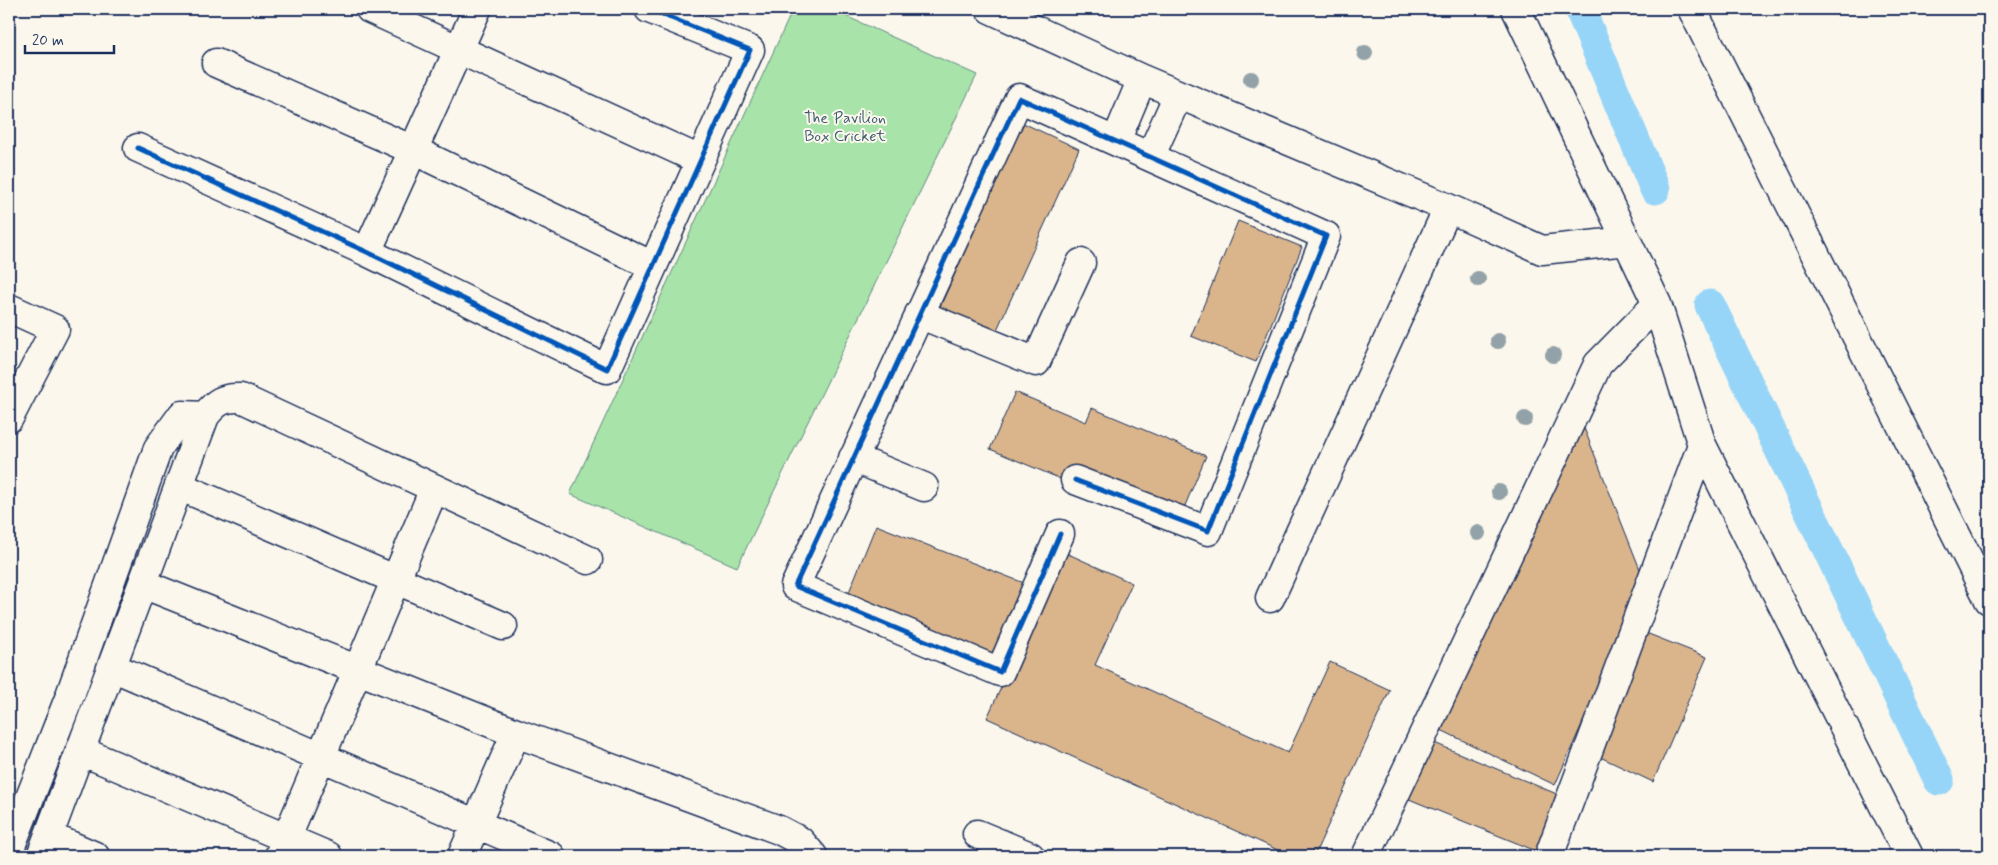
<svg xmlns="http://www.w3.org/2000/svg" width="1998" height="865" font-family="Mynerve,sans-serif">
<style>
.green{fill:#a8e3a9;stroke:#628984}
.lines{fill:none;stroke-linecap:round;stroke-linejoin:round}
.canal{stroke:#97d5f8;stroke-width:31}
.building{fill:#dab58b;stroke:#1b2f5e}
.minor-casing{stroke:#1b2f5e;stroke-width:31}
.minor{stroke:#fbf7ec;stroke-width:28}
.cycleway-casing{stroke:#fbf7ec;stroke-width:8}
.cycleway{stroke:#0057b8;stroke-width:5}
.tree{fill:#93a2a8}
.labels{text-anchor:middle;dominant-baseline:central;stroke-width:4;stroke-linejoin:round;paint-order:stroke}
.park-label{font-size:16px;fill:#3e5c71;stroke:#fbf7ec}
</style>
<rect width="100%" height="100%" fill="#fbf7ec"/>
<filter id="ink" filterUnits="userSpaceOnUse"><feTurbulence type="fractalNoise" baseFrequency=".02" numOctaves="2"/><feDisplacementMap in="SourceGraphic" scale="10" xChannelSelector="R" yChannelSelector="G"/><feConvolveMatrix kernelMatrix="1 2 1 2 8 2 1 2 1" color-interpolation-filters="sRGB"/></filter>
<g filter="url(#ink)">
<path class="green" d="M 793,9 L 830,9 L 977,75 L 737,567 L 570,494 Z"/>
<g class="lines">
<path class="canal" d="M 1580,9 L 1655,189
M 1710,305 L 1939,780"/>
</g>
<path class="building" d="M 1023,123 L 1079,149 L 995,334 L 939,309 Z
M 1238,221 L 1302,247 L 1256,362 L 1191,336 Z
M 1015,392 L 1086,422 L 1092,408 L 1206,456 L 1181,515 L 1068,467 L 1063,480 L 990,449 Z
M 1584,428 L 1645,582 L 1555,785 L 1441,730 Z
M 876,525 L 1024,583 L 995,656 L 847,597 Z
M 1064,552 L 1132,583 L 1095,665 L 1288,753 L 1330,662 L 1390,690 L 1314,856 L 1291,856 L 987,718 Z
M 1641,631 L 1707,657 L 1653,782 L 1596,755 Z
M 1432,742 L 1564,797 L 1541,853 L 1409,799 Z"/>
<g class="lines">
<defs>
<path id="minor" d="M 370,9 L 700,160
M 990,9 L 1142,79 L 1448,208 L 1542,250 L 1627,241
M 1516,9 L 1657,304 L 1702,445 L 1909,856
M 1692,9 L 1989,600
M 216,63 L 413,150 L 653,266
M 1116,141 L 1142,79
M 138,148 L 367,252 L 607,369 L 750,50 L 649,9
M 1151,155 L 1178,95
M 367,252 L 477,9
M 9,308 L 55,329 L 9,418
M 919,314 L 1036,362 L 1081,263
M 853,458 L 924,487
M 179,486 L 503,626
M 1060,534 L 1000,672 L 795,586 L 1019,98 L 1326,236 L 1208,531 L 1075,480
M 143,584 L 516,733 L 779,830 L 800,841 L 813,856
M 1270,598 L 1448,208
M 112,667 L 551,856
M 81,751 L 328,856
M 977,834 L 1030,856
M 49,836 L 95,856
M 9,851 L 69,698 L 158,448 L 182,415 L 205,416
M 41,856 L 205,416 C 216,402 223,397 241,398 L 588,560
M 279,856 L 434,489
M 462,856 L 516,733
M 1366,856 L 1598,364 L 1657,304
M 1549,856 L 1702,445"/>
</defs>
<use href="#minor" class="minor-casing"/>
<use href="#minor" class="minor"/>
<defs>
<path id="cycleway" d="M 138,148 L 367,252 L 607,369 L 750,50 L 649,9
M 1060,534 L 1000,672 L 795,586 L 1019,98 L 1326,236 L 1208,531 L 1075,480"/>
</defs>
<use href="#cycleway" class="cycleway-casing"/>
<use href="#cycleway" class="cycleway"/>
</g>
<g class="tree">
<circle cx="1365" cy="53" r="8"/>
<circle cx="1251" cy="79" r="8"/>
<circle cx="1478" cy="279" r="8"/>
<circle cx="1498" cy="341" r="8"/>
<circle cx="1553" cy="355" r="8"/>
<circle cx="1525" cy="419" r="8"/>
<circle cx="1499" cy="492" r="8"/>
<circle cx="1478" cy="533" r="8"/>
</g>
</g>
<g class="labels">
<g class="park-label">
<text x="845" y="118">The Pavilion<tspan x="845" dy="18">Box Cricket</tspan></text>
</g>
</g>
<rect width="1998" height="865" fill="none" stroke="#fbf7ec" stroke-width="30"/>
<rect x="15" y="15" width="1968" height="835" fill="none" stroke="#1b2f5e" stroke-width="2" filter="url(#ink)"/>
<path d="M25 45v8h89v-8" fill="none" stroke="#1b2f5e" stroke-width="2.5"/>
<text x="32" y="45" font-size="15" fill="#1b2f5e" stroke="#fbf7ec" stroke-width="4" paint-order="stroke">20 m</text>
</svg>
